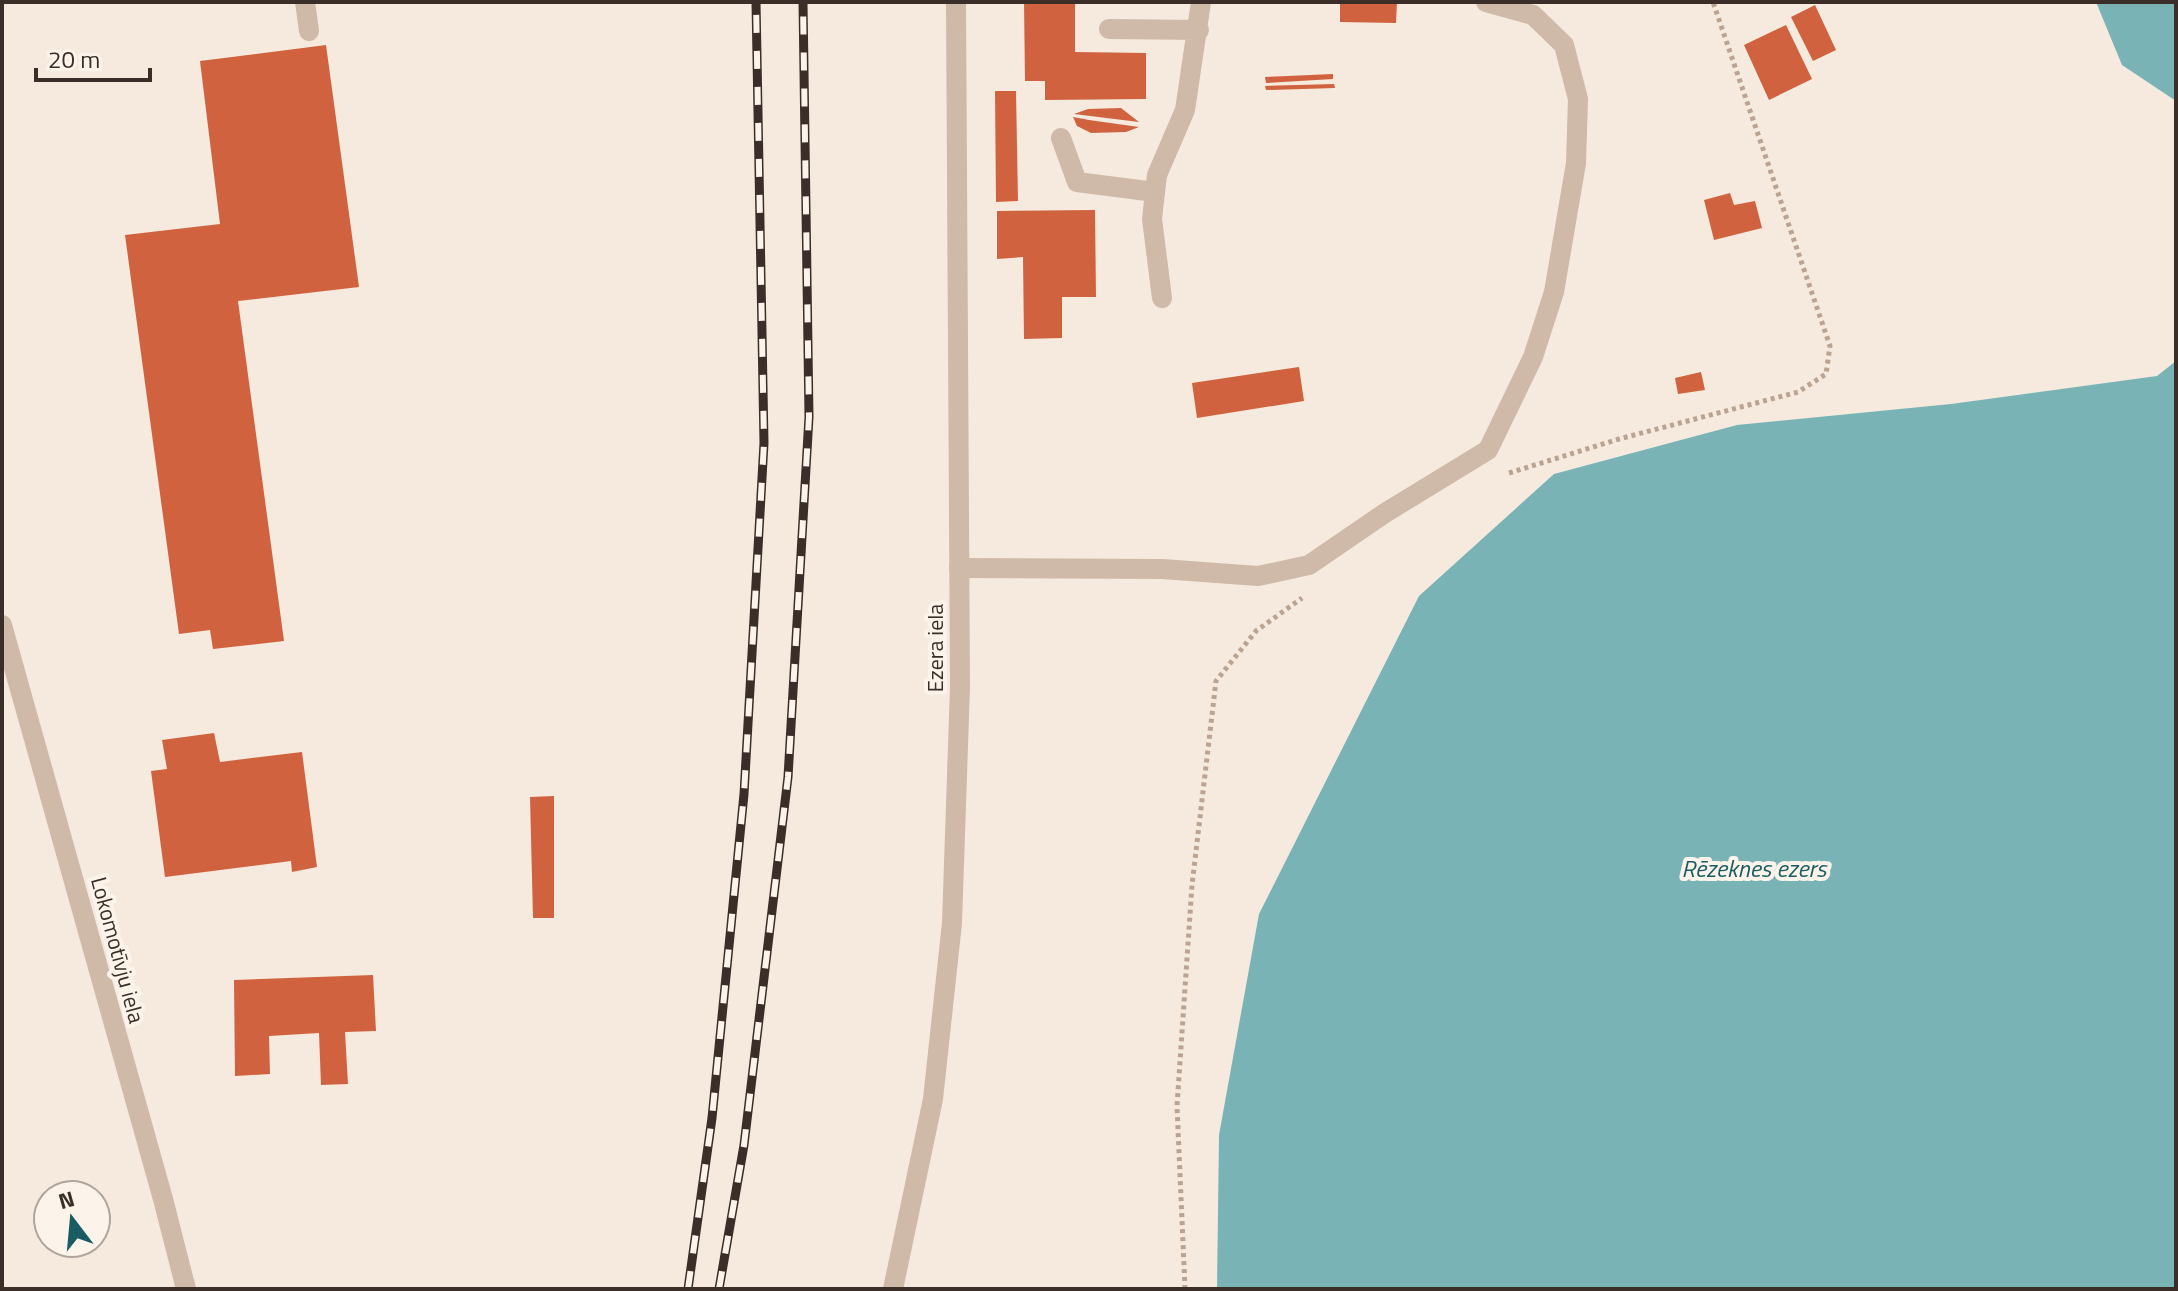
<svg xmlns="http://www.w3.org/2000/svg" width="2178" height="1291" font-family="'Titillium Web',sans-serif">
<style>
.water{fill:#79b3b5}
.building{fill:#d1623f}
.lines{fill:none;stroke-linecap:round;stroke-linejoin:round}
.path{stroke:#bba392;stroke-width:5;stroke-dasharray:4 4;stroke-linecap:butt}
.service{stroke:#cfb9a8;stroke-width:20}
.minor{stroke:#cfb9a8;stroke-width:20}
.tertiary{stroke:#cfb9a8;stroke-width:20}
.rail-casing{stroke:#3b2e29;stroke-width:9}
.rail{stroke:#fcf4eb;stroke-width:6;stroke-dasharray:18;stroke-linecap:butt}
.labels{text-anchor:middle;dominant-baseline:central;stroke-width:8;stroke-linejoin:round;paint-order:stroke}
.street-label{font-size:22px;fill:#3b2e29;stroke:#fcf4eb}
.water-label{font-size:24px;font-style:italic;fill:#195c61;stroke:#fcf4eb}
</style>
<rect width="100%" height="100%" fill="#f5eadd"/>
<path class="water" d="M 2096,2 L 2176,2 L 2176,101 L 2122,65 Z
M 2176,361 L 2176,1289 L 1217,1289 L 1219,1135 L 1259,914 L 1419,596 L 1554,474 L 1737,425 L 1951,404 L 2157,376 Z"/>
<path class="building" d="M 1024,2 L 1075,2 L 1075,52 L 1146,53 L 1146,99 L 1045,100 L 1045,81 L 1025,81 Z
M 1340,2 L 1397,2 L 1396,23 L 1340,22 Z
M 1815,5 L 1836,50 L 1813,61 L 1791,17 Z
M 1786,25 L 1812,79 L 1769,100 L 1744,45 Z
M 326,45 L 359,287 L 238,301 L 284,641 L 213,649 L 210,630 L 179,634 L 125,235 L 220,224 L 200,61 Z
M 1333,74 L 1333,79 L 1266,83 L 1265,77 Z
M 1334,84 L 1335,88 L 1266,90 L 1265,86 Z
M 995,91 L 1016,91 L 1018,201 L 996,202 Z
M 1121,108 L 1139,122 L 1074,114 L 1088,109 Z
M 1073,117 L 1089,120 L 1139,127 L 1126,132 L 1091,133 L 1077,126 Z
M 1730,193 L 1734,205 L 1755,201 L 1762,228 L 1714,240 L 1704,200 Z
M 1095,210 L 1096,297 L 1062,297 L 1062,338 L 1024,339 L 1023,257 L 997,259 L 997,211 Z
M 1299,367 L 1304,401 L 1197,418 L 1192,383 Z
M 1701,372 L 1705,390 L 1678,394 L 1675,378 Z
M 214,733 L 220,762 L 302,752 L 317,867 L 292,872 L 291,861 L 165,877 L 151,771 L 167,769 L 162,740 Z
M 554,796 L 554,918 L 533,918 L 530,797 Z
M 373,975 L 376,1031 L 345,1032 L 348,1084 L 321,1085 L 319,1033 L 269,1036 L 270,1074 L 235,1076 L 234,980 Z"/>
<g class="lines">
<path class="path" d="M 1509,473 L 1619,439 L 1798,392 L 1826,374 L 1830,346 L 1713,2
M 1185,1289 L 1177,1106 L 1192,885 L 1216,681 L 1256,631 L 1302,598"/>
<path class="service" d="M 305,2 L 309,31
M 1109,29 L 1199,30
M 1061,138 L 1077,182 L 1155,192
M 1162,298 L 1152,219 L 1155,192 L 1157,175 L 1185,110 L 1201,2
M 959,568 L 1162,569 L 1258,576 L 1309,565 L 1385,513 L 1488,450 L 1533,357 L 1554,292 L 1576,163 L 1578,99 L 1564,45 L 1533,15 L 1486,2"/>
<path class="minor" d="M 893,1289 L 933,1099 L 952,923 L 960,687 L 956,2"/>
<path class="tertiary" d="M 2,625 L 163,1199 L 186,1289"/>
<defs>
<path id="rail" d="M 688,1289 L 712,1118 L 744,794 L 764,443 L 756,2
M 719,1289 L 744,1145 L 788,777 L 809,417 L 803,2"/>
</defs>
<use href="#rail" class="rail-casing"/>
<use href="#rail" class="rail"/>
</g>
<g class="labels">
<g class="street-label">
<text transform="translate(935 648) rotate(-90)">Ezera iela</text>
<text transform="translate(118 950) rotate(75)">Lokomotīvju iela</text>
</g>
<g class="water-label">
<text x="1754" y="868">Rēzeknes ezers</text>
</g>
</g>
<rect width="2178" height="1291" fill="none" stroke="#3b2e29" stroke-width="8"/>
<g transform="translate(72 1219) rotate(344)"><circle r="38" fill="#fcf4eb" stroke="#afa59d" stroke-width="2"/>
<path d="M0-6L14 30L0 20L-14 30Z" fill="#195c61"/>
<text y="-12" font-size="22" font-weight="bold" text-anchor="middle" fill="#3b2e29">N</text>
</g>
<path d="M36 68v12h114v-12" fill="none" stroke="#3b2e29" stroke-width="4"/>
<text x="48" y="68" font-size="24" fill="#3b2e29" stroke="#fcf4eb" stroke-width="6" paint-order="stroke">20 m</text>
</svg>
